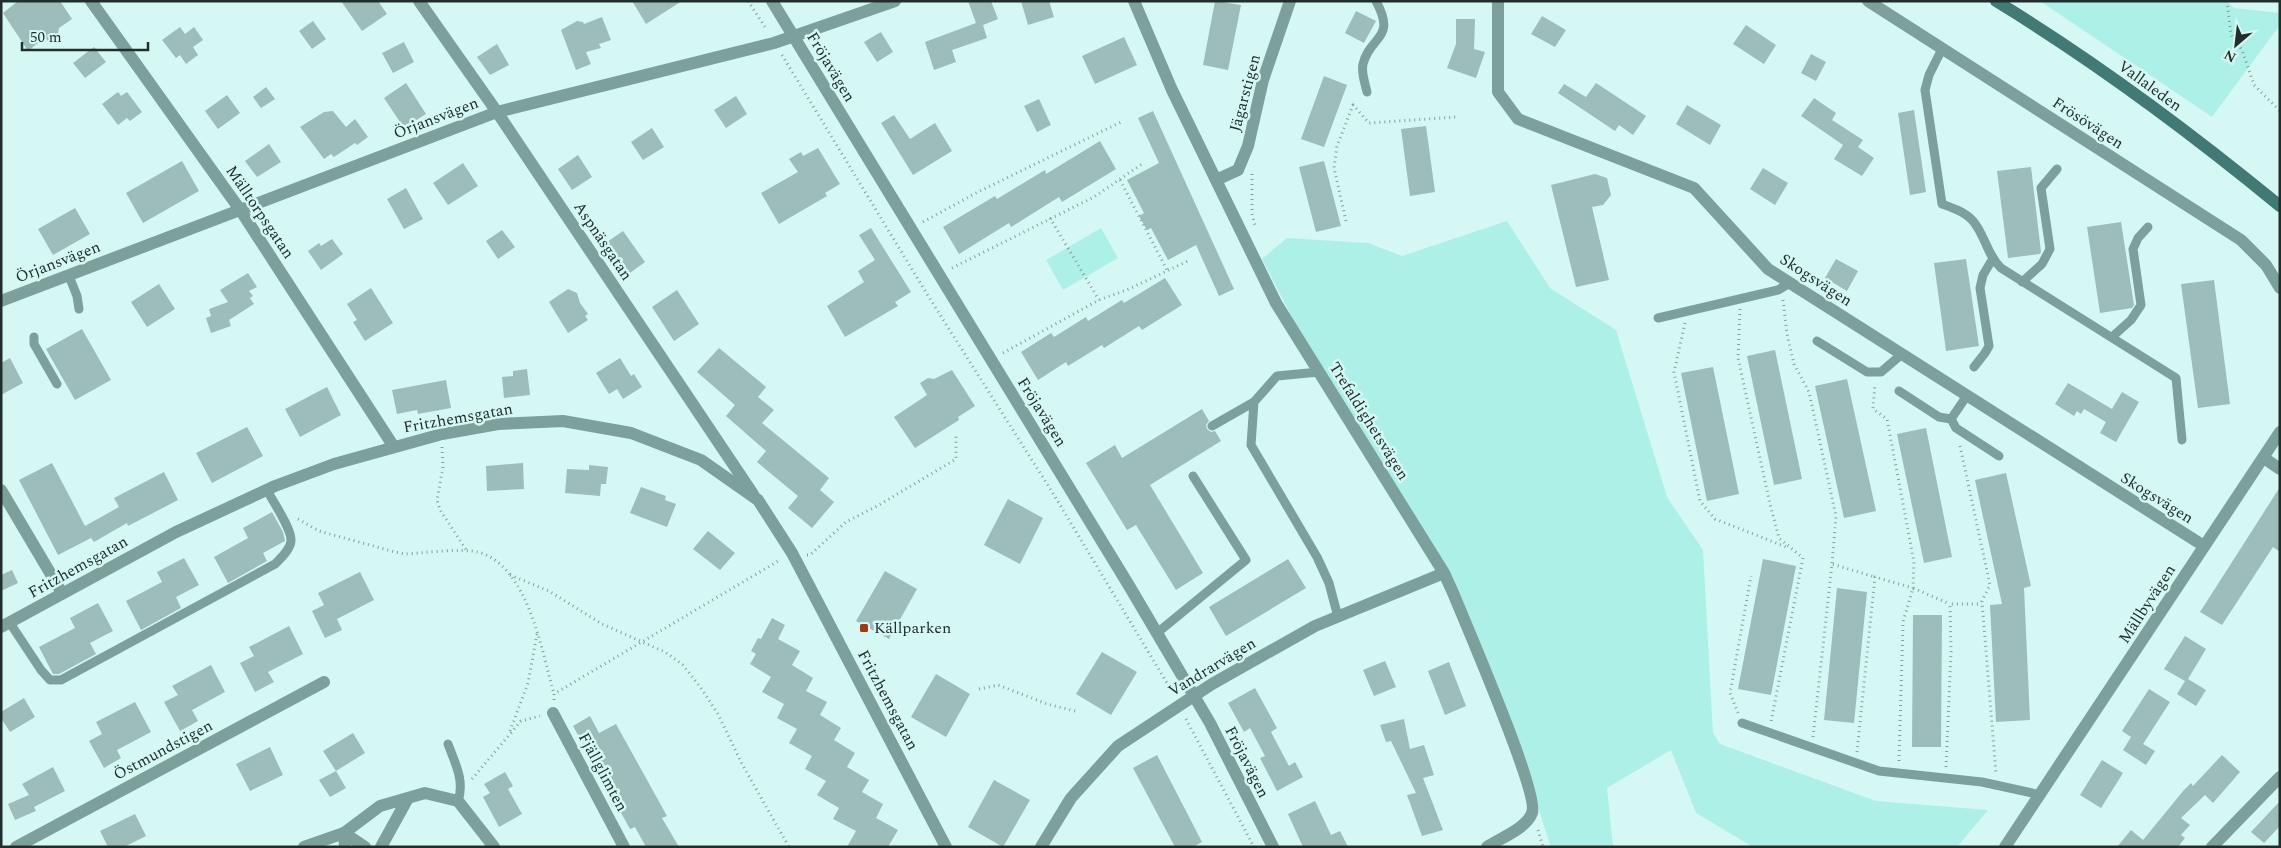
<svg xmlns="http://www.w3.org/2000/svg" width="2281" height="848" font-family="Spectral,serif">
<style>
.green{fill:#adf0e8}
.building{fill:#9cbdb9}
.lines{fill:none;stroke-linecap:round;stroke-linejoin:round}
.path{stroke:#87a09d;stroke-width:3;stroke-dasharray:1 4;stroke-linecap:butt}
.service{stroke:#7ca19c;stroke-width:9}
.minor{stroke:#7ca19c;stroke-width:12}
.tertiary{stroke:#7ca19c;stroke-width:12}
.secondary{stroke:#417a75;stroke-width:12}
.poi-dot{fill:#a03817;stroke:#d6f8f4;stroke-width:2}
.labels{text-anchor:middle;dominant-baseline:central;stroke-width:5;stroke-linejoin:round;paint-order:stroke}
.street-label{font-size:16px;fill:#212e2c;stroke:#d6f8f4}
.poi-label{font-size:16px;fill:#212e2c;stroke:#d6f8f4;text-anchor:start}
</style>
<rect width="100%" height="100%" fill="#d6f8f4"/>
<path class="green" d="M 2040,1 L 2227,1 L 2234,8 L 2280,13 L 2280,25 L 2212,117 Z
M 1507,221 L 1550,288 L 1616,330 L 1667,497 L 1703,550 L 1713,733 L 1720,744 L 1876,801 L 1988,810 L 1957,847 L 1753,847 L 1696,813 L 1671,750 L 1607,788 L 1613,847 L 1551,847 L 1515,737 L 1459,592 L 1299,331 L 1262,259 L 1287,238 L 1368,243 L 1402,256 Z
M 1101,228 L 1118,258 L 1063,290 L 1046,260 Z"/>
<path class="building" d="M 18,1 L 60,1 L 72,19 L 59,28 L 57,39 L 49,43 L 45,37 L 28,51 L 3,13 Z
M 341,1 L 378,1 L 387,14 L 362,31 Z
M 632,1 L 682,1 L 646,24 Z
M 968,1 L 991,1 L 998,19 L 983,25 L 987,38 L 952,50 L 956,62 L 934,70 L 925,42 L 976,23 Z
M 1021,1 L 1049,1 L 1054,17 L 1028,25 Z
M 1215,1 L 1241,5 L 1228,70 L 1203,65 Z
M 1356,11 L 1376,21 L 1364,43 L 1345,33 Z
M 1542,16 L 1566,30 L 1555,47 L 1531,34 Z
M 602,17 L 611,40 L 599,44 L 601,48 L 586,52 L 591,64 L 576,70 L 561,30 L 577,21 L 583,22 L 584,24 Z
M 1456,19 L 1475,19 L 1474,49 L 1485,52 L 1476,78 L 1447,68 L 1456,44 Z
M 313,21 L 326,39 L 312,49 L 299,31 Z
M 1746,25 L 1776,45 L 1764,64 L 1733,44 Z
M 180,27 L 185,34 L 194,27 L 203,40 L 193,47 L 198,55 L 186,64 L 180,55 L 176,58 L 162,40 Z
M 881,32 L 893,52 L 877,62 L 864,42 Z
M 1124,37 L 1137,65 L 1095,84 L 1082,56 Z
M 404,42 L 414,62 L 393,73 L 382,53 Z
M 497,44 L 509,65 L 490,75 L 477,57 Z
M 94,47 L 106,62 L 85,78 L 73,63 Z
M 1811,54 L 1826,62 L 1816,81 L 1801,73 Z
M 1324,76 L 1347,85 L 1324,147 L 1301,139 Z
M 406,83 L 426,114 L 404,128 L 384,98 Z
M 1596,83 L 1646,116 L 1633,135 L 1619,125 L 1615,131 L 1558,93 L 1564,84 L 1586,97 Z
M 266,87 L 275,99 L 261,108 L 253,97 Z
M 118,92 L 121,96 L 127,92 L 142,112 L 130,121 L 127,118 L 118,125 L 102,104 Z
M 227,95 L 240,113 L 218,129 L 205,111 Z
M 736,96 L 747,114 L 726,128 L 714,110 Z
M 1814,98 L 1836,113 L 1832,120 L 1863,140 L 1858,147 L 1874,158 L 1862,176 L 1834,159 L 1843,145 L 1801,116 Z
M 1039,99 L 1051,125 L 1037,132 L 1024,106 Z
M 1687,105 L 1721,125 L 1710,145 L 1676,124 Z
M 1914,110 L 1926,192 L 1910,195 L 1898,113 Z
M 333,111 L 346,127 L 355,119 L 368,137 L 357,145 L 355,143 L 334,157 L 331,154 L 324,159 L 300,127 L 324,112 Z
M 1153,111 L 1234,289 L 1219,296 L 1196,245 L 1168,260 L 1151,228 L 1147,230 L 1139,216 L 1144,213 L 1127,180 L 1159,163 L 1138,118 Z
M 894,115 L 910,139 L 935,123 L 952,151 L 913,175 L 881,123 Z
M 1426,126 L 1435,192 L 1410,196 L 1401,129 Z
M 652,128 L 664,147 L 643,160 L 631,142 Z
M 1100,141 L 1116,169 L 1062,202 L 1059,197 L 1011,227 L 1009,223 L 959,254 L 943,227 L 995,196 L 997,199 L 1045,170 L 1046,174 Z
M 269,144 L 281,162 L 257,177 L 245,161 Z
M 818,148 L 840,184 L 825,193 L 827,196 L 779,224 L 761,193 L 798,172 L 789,159 L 801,152 L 803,156 Z
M 578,155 L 592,177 L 572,190 L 558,169 Z
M 182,161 L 199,191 L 143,223 L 126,193 Z
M 1324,161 L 1341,226 L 1316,232 L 1299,167 Z
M 463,163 L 478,186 L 448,205 L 433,183 Z
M 2031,167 L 2041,252 L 2040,254 L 2008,258 L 1997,171 Z
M 1763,168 L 1788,183 L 1775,205 L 1750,189 Z
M 1595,174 L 1607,178 L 1611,195 L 1603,205 L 1592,207 L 1609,280 L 1576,287 L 1551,185 Z
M 406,188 L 423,219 L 404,229 L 387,199 Z
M 75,208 L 90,234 L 53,255 L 38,229 Z
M 2121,222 L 2134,305 L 2132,308 L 2100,313 L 2087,227 Z
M 871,228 L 911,292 L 895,302 L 898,306 L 845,337 L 827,306 L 864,282 L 858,271 L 875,260 L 859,235 Z
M 502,230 L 515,247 L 498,259 L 486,241 Z
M 623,231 L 645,262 L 630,273 L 607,242 Z
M 332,239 L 343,254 L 321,270 L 308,251 L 319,243 L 321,246 Z
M 1836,259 L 1858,271 L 1847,291 L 1825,278 Z
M 1966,259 L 1979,346 L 1946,351 L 1934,263 Z
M 248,273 L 257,287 L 249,291 L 253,296 L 250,298 L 254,304 L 229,320 L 231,326 L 211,333 L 206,318 L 211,316 L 209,309 L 228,302 L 220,290 Z
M 1165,278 L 1182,305 L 1142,330 L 1139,326 L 1104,348 L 1102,345 L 1068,366 L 1066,362 L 1038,380 L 1021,352 L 1051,333 L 1054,337 L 1086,317 L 1088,321 L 1122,300 L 1124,303 Z
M 2214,280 L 2230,404 L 2198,408 L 2181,284 Z
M 159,284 L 175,309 L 147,327 L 131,302 Z
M 371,288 L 393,323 L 365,341 L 353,322 L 357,320 L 347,304 Z
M 568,289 L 577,293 L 580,303 L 588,314 L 585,316 L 588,320 L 568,333 L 549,302 Z
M 677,290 L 699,324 L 674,341 L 652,307 Z
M 82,329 L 111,380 L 75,400 L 46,349 Z
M 719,348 L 766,387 L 758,397 L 774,410 L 762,423 L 829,478 L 820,490 L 834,502 L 812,528 L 788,508 L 798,496 L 757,462 L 766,451 L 726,416 L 735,405 L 697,372 Z
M 1775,350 L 1802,479 L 1774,485 L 1747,356 Z
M 10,358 L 23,383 L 1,395 L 1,363 Z
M 620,358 L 631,376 L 634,374 L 642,387 L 623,399 L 617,389 L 609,394 L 596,373 Z
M 1713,367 L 1739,494 L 1707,501 L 1681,373 Z
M 527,369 L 530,395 L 504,398 L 502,377 L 513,376 L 513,371 Z
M 952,370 L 975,406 L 958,417 L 959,420 L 915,448 L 894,417 L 927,395 L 920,383 L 928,378 L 934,379 Z
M 1847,379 L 1876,511 L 1844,518 L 1815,386 Z
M 446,380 L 451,408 L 418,414 L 417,410 L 397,414 L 392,390 Z
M 2068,383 L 2112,409 L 2122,392 L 2139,402 L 2116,442 L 2100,433 L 2106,422 L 2084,409 L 2081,414 L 2077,411 L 2074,416 L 2055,404 Z
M 327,387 L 341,415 L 300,437 L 285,409 Z
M 1202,409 L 1209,421 L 1206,425 L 1207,429 L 1211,432 L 1215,431 L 1221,441 L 1150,485 L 1203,573 L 1176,590 L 1136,525 L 1127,530 L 1086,463 L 1115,445 L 1122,458 Z
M 247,427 L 263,456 L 212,483 L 196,453 Z
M 1926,428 L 1952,557 L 1924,563 L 1897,434 Z
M 52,463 L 85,526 L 119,507 L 114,498 L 164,472 L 178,500 L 128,526 L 127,523 L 94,542 L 91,538 L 58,555 L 19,480 Z
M 523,463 L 524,489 L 487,491 L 486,466 Z
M 589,465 L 608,467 L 606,484 L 601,484 L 600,496 L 565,493 L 567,469 L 589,470 Z
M 2006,473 L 2031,586 L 2024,588 L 2030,720 L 1996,722 L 1990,605 L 2002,604 L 1975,480 Z
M 641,487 L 666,496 L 665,500 L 676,504 L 667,527 L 630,513 Z
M 2280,487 L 2280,552 L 2273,547 L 2222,625 L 2200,612 Z
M 1008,499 L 1043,518 L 1020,564 L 984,545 Z
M 272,512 L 283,532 L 285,541 L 263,553 L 267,561 L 228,583 L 214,557 L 248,538 L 243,528 Z
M 708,531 L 735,553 L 720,570 L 693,549 Z
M 184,558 L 199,585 L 176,597 L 181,608 L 141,630 L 126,601 L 162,582 L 157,572 Z
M 1288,559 L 1306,588 L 1226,636 L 1209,607 Z
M 1763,559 L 1796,566 L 1771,695 L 1738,689 Z
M 12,570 L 18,583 L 1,591 L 1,575 Z
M 885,571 L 917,589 L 889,639 L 856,621 Z
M 360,572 L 374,600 L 337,619 L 342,630 L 325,638 L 312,611 L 324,605 L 318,593 Z
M 1837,588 L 1867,592 L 1854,723 L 1824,720 Z
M 98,603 L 113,631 L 90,643 L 96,654 L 59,674 L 53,674 L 39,647 L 75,628 L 70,618 Z
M 1913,615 L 1942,615 L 1941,747 L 1912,747 Z
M 772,618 L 785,625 L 778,639 L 800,651 L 792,665 L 813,678 L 806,691 L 827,702 L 820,715 L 841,728 L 834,740 L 855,753 L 847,767 L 869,780 L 862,792 L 883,804 L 876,818 L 898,830 L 888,847 L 847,847 L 856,831 L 833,819 L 839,808 L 817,795 L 826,781 L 805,769 L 812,756 L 789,743 L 797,729 L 777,718 L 784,704 L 762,692 L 771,677 L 750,664 L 756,654 L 751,651 L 758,638 L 761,639 Z
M 289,626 L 303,654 L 268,672 L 274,682 L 255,692 L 240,663 L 254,656 L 249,647 Z
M 2185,636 L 2206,649 L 2188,679 L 2206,690 L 2196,706 L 2177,694 L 2185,681 L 2164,669 Z
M 1102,652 L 1137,672 L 1111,715 L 1076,694 Z
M 1385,661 L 1396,687 L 1374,696 L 1363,670 Z
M 1449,662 L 1466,706 L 1445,715 L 1428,671 Z
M 211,665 L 225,692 L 192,710 L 198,721 L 180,731 L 164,702 L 178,695 L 172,686 Z
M 936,674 L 970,694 L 946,737 L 911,717 Z
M 1255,688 L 1277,728 L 1271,732 L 1289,766 L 1295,762 L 1303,777 L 1277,791 L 1260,758 L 1265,756 L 1250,728 L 1244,732 L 1228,703 Z
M 2149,689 L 2170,702 L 2143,744 L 2155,751 L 2146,765 L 2123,750 L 2131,737 L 2122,731 Z
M 24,698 L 35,717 L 10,732 L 1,718 L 1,712 Z
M 135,702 L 151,732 L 117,750 L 121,758 L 104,768 L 89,741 L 102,734 L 96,722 Z
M 590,716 L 599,733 L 616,724 L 667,816 L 662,818 L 679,847 L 646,847 L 635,827 L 630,829 L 573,726 Z
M 1404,719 L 1410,749 L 1424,745 L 1434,775 L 1423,778 L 1443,830 L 1422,836 L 1407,795 L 1416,793 L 1391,741 L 1386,742 L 1380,725 Z
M 353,733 L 365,753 L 336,771 L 323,751 Z
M 270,747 L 283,775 L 250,791 L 236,764 Z
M 1157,755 L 1202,842 L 1193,847 L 1175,847 L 1133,768 Z
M 2222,755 L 2240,772 L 2213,803 L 2205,795 L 2181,818 L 2190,825 L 2181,835 L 2185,838 L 2178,847 L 2117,847 L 2131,830 L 2143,840 L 2184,790 L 2191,783 L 2193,786 Z
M 2102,760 L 2123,773 L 2101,808 L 2080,795 Z
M 53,767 L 65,791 L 34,807 L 36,811 L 15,820 L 8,804 L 29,795 L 22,784 Z
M 336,771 L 346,788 L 330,797 L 319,780 Z
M 505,772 L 513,786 L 508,789 L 522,814 L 499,827 L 483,797 L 490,793 L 484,784 Z
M 994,780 L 1030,800 L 1003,847 L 968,827 Z
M 1315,801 L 1331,835 L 1340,831 L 1348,847 L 1303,847 L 1288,814 Z
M 2280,801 L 2280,826 L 2264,843 L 2251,832 Z
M 135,814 L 146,836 L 124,847 L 108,847 L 100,831 Z"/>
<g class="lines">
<path class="path" d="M 748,1 L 767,30
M 2227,1 L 2231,35 L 2242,50 L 2254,85 L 2280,111
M 782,55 L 930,299 L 1054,495 L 1173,693
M 1252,174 L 1252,214 L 1255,225
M 1120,180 L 1167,270
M 1050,218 L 1099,300
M 1346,221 L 1334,168 L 1337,146 L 1353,105 L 1369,123 L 1456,117
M 923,222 L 976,193 L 1121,122
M 952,268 L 1094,197 L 1142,164
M 1783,300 L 1787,334 L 1794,364 L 1809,392 L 1836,516 L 1832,564
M 1740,309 L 1738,358 L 1770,504 L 1779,538 L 1803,558 L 1771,722
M 1685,323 L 1674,372 L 1700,501 L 1715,519 L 1789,548
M 1003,353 L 1099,300 L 1129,289 L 1190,260
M 1960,446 L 1990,585 L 1982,601 L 1996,774
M 442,447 L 443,467 L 437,500 L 440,510 L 467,551
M 298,519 L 319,531 L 395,552 L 405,554 C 425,553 460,548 478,552 C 528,565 542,652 554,694
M 807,555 L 810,555 L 846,522 L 879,505 L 956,459 L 956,436
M 510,575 L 549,591 L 602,624 L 665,652 L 683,665 L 701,688 L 718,714 L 742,764 L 789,847
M 979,689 L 998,685 L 1047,704 L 1079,712
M 554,700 L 554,694 L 780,560
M 1738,713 L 1730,693 L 1751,576
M 1186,719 L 1254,847
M 510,731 L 528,683 L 537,634
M 1813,737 L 1832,564 L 1875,577
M 1857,752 L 1875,577 L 1913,588 L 1914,562 L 1887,419 L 1873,409 L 1875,384
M 1899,761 L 1903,622 L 1913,588 L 1950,604
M 1946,767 L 1951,652 L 1950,604 L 1982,604
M 472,779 L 521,721 L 540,716
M 1538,830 L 1543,847"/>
<path class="service" d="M 1942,49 L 1929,75 L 1925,90 L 1942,204 C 1953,208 1965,212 1973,221 C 1985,235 1987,255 2001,268 L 2176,378 L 2182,440
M 1367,92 C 1365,83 1361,73 1363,64 C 1370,35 1397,40 1376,1
M 69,276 L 77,296 L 79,309
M 2022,282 L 2042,264 L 2050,249 L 2041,188 L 2057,169
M 1658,318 L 1778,290 L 1790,283
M 34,337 L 34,344 L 57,384
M 2112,337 L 2131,320 L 2141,305 L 2133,249 L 2138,238 L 2148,227
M 1817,341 L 1867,372 L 1881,372 L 1902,354
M 1974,367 L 1985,353 L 1989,346 L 1980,288 L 1983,275 L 1992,260
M 1319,372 L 1277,376 L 1254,402 L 1251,445 L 1317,557 L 1329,583 L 1338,617
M 1899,391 L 1939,417 L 1951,419 L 1956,428 L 1999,456
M 1951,419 L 1966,397
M 1212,426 L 1254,402
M 10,623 L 41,670 L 50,680 L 61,680 L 275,564 C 281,558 290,550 291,541 C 292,529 273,502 267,490
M 1157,633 L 1246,560 L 1193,476
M 1742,723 L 1879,771 L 1982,782 L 2041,795
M 448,744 C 455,763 465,781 458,801"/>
<path class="minor" d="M 91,1 L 241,211 L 394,447
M 419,1 L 497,112 L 753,494
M 1134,1 L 1172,90 L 1276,303 L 1444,573 L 1454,595 C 1466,625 1540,795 1532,813 C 1526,829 1500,838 1487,847
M 1498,1 L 1498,92 L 1518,119 L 1694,188 L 1768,269 L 2204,546
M 1868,1 L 2241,240 L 2266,265 L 2280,288
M 1216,180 L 1238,170 L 1248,146 L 1263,80 L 1290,1
M 1,301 L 497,112 L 774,43 L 895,1
M 2264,458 L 2280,469
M 1,490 L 62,593
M 1,627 L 176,532 L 275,486 L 334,464 L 442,434 L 498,424 L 563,421 L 631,433 L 701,460 L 758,500 L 792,553 L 946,847
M 553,713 L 624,847
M 16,847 L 324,682
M 345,847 L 344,833 L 380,806 L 425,793 L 458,801 L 494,847
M 381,847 L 408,798
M 1041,847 L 1071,798 L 1118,746 L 1212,684 L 1315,626 L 1444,573
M 2005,847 L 2280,432
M 2212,847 L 2280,777"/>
<path class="tertiary" d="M 772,1 L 1128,584 L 1210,723 L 1273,847
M 304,847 L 344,833 L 365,847"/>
<path class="secondary" d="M 1996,1 C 2096,62 2190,132 2280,206"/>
</g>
<rect class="poi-dot" x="859" y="623" width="10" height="10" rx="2.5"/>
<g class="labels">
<g class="street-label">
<text transform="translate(831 67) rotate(59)">Fröjavägen</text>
<text transform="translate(2150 86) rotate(36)">Vallaleden</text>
<text transform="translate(1245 93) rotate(-75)">Jägarstigen</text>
<text transform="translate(436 118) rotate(-21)">Örjansvägen</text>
<text transform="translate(2088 123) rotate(33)">Frösövägen</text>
<text transform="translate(260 212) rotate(56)">Mälltorpsgatan</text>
<text transform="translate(603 241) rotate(56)">Aspnäsgatan</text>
<text transform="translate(58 262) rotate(-21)">Örjansvägen</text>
<text transform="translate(1816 280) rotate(33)">Skogsvägen</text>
<text transform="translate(1042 412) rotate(58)">Fröjavägen</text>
<text transform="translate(458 418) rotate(-10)">Fritzhemsgatan</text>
<text transform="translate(1369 421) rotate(58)">Trefaldighetsvägen</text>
<text transform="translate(2157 498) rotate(32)">Skogsvägen</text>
<text transform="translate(78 567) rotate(-29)">Fritzhemsgatan</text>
<text transform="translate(2147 604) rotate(-57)">Mällbyvägen</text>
<text transform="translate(1212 667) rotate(-31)">Vandrarvägen</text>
<text transform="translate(888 700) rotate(62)">Fritzhemsgatan</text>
<text transform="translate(163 750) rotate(-28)">Östmundstigen</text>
<text transform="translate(1247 762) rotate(63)">Fröjavägen</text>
<text transform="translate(603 772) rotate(62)">Fjällglimten</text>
</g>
<g class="poi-label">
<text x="874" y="628">Källparken</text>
</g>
</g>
<rect width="2281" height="848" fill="none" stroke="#212e2c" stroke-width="5"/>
<g transform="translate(2236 45) rotate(208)" stroke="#d6f8f4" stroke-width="4" paint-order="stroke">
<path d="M0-4L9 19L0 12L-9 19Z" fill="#212e2c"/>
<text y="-8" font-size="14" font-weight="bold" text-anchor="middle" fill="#212e2c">N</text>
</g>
<path d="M22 42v8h126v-8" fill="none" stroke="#212e2c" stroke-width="2.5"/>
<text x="30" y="42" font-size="15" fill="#212e2c" stroke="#d6f8f4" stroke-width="4" paint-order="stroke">50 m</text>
</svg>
